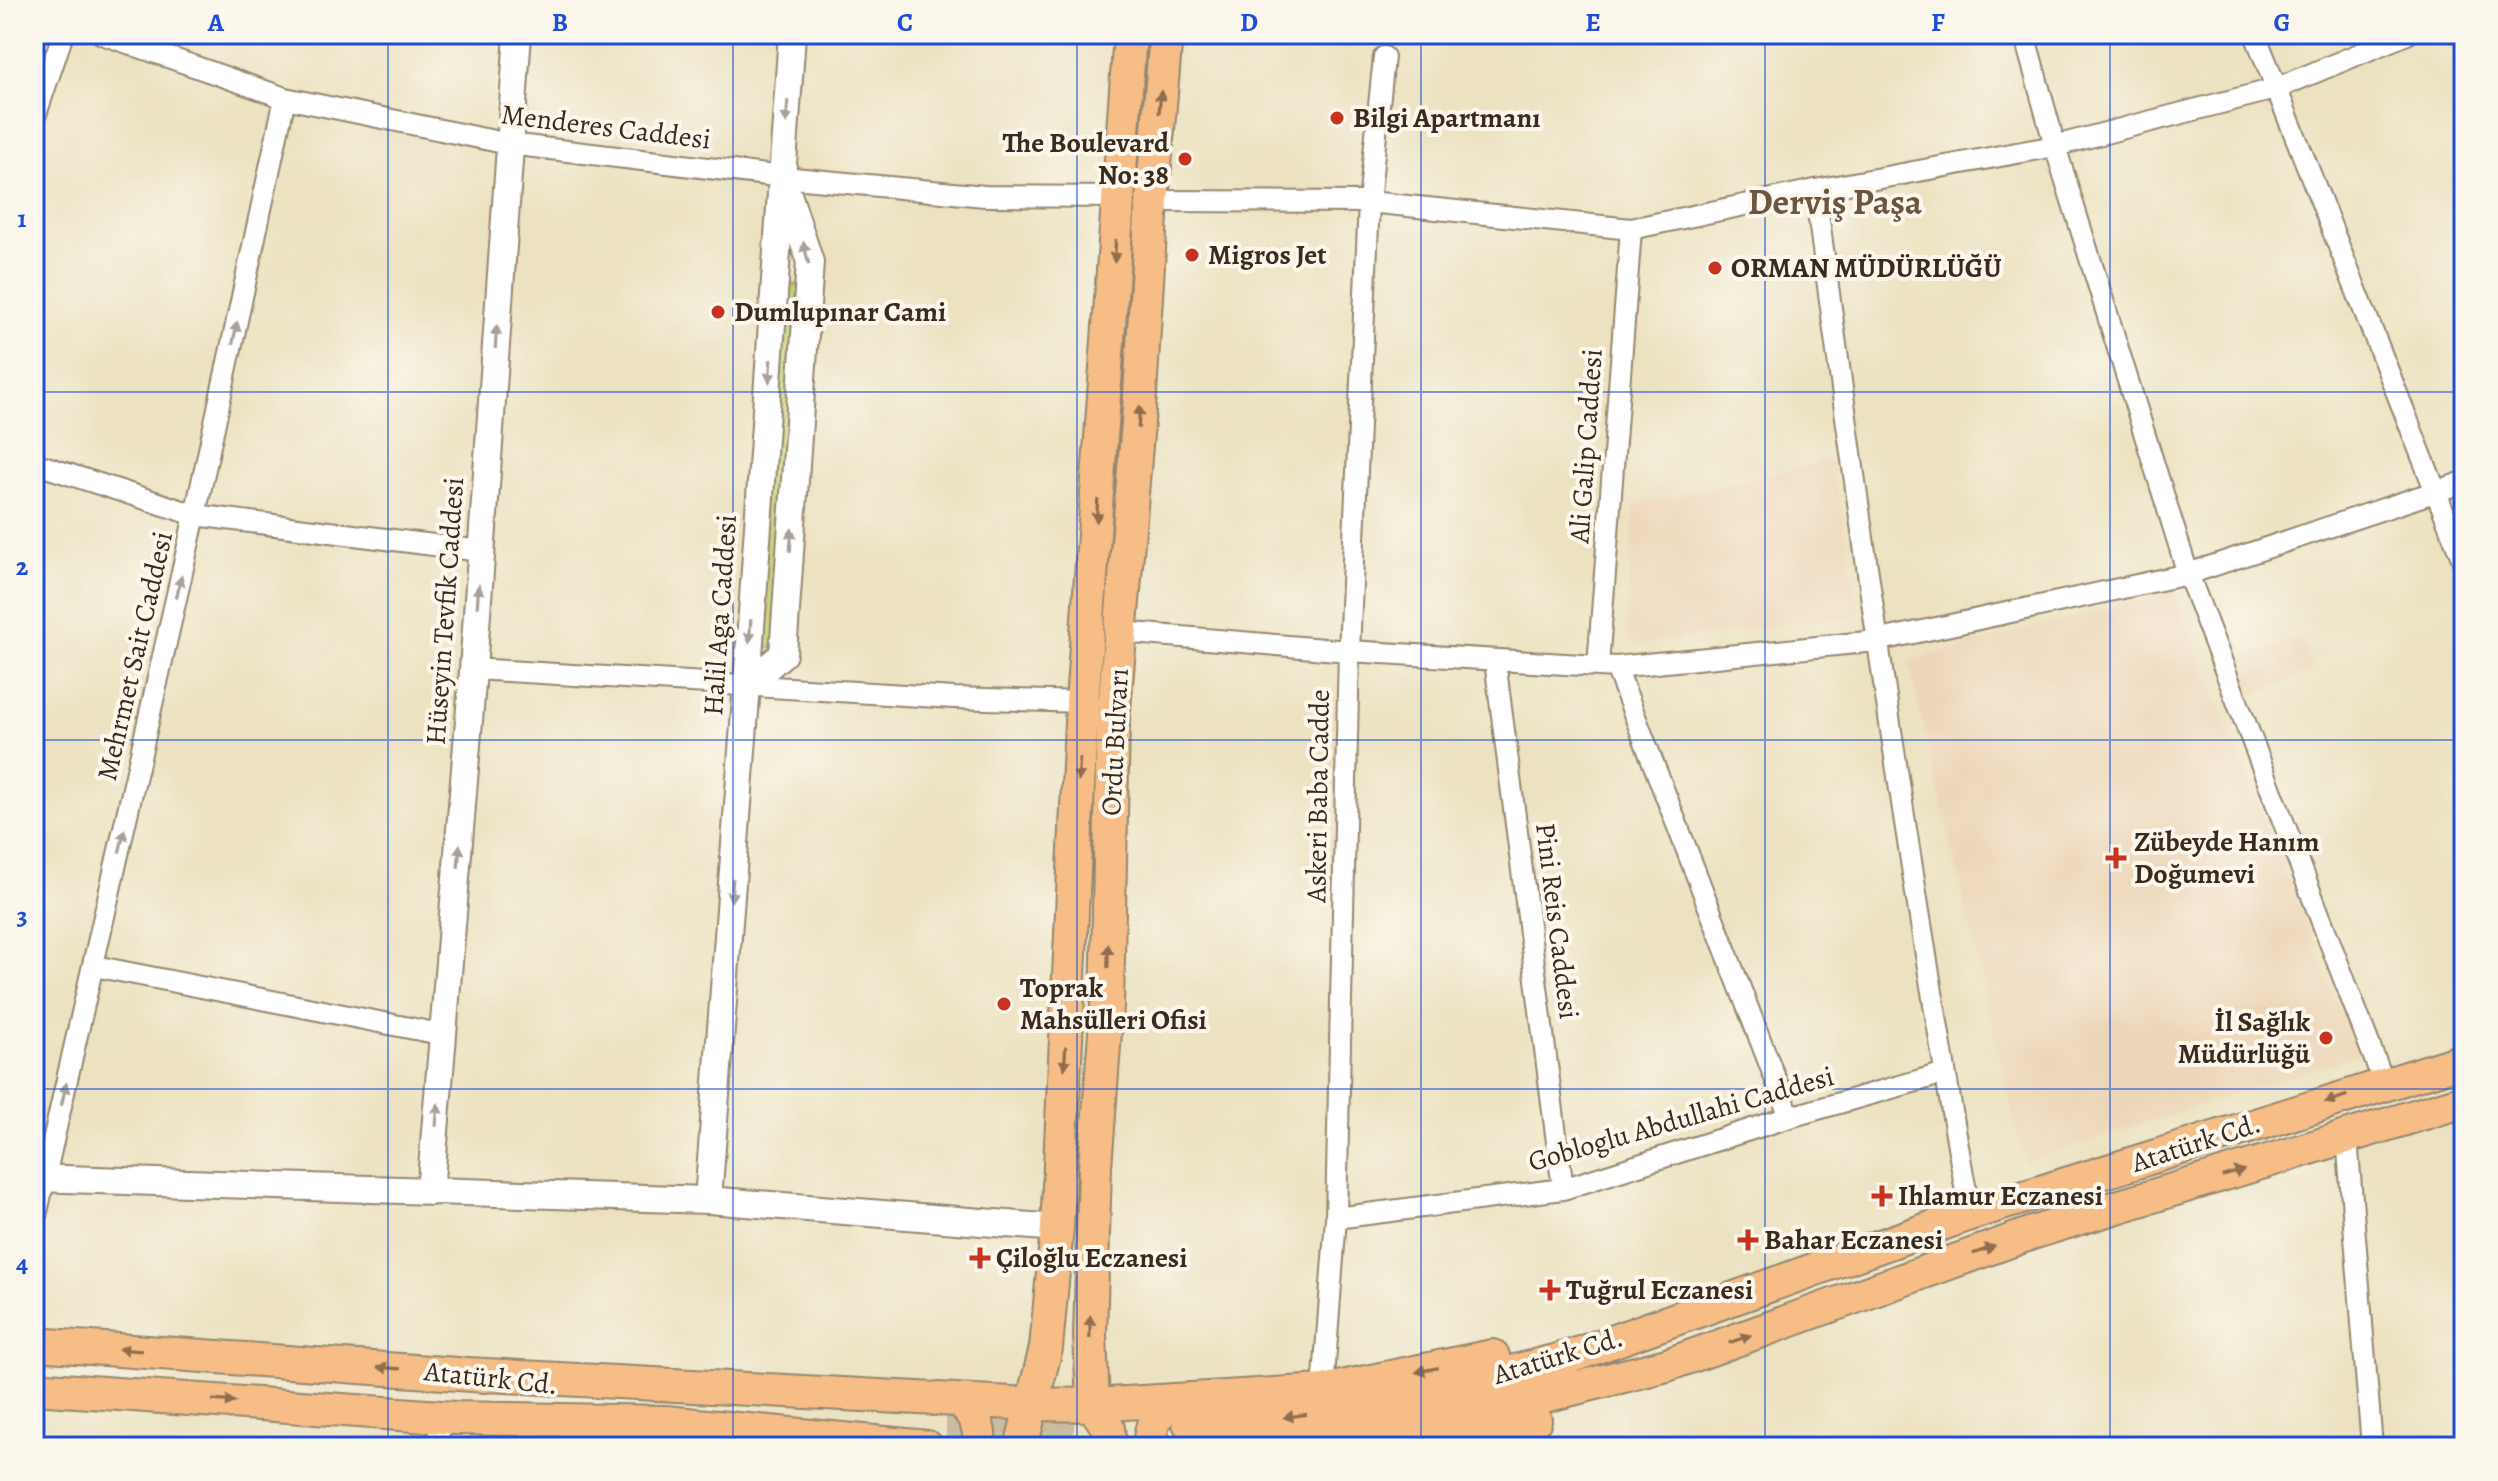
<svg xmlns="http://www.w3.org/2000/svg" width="2498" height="1481" font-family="Alegreya,serif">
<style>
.built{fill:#edd7ba}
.green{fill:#c1d072;stroke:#7e7d48;stroke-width:2}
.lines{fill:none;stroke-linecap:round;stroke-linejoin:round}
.primary-tunnel{stroke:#c9bda0;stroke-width:32;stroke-dasharray:32 16;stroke-linecap:butt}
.minor-casing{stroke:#948670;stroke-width:24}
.tertiary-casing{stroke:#948670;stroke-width:30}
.primary-casing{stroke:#948670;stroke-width:36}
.minor{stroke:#fff;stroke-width:20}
.tertiary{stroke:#fff;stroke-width:26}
.primary{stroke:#f6be86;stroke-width:32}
.oneway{fill:#8f6d4d}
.oneway2{fill:#a79f9a}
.grid{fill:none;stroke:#1d4ed8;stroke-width:2;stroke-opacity:0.55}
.poi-dot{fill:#c8321e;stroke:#fbf7ec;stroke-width:3}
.labels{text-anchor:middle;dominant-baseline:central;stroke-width:8;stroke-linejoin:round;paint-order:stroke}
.poi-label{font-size:28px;font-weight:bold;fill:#3b2a1e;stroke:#fbf7ec;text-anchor:start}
.street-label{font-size:28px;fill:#3b2a1e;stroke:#fbf7ec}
.district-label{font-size:36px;font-weight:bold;fill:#6c5541;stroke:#fbf7ec}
.neatline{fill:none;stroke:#1d4ed8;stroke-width:3}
.grid-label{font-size:26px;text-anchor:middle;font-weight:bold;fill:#1d4ed8}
</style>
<rect width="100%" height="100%" fill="#fbf7ec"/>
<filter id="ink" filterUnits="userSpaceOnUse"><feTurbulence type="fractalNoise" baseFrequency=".0125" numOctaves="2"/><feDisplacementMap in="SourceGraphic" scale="16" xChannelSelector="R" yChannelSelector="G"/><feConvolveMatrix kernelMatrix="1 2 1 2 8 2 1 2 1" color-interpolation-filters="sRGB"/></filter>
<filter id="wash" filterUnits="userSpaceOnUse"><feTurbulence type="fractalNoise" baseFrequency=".006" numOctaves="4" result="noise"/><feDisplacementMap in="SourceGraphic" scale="32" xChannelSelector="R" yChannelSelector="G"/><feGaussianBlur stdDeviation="1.8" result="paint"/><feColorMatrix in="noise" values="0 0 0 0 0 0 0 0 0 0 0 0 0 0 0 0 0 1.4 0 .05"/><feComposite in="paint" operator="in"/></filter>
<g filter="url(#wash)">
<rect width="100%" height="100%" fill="#ece2c1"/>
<path class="built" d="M 1832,460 L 1860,615 L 1633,645 L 1626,638 L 1634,505 Z
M 2174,591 L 2358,1055 L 2024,1162 L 1908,660 Z
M 2302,637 L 2313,671 L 2253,695 L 2241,658 Z"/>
<path class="green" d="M 776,280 L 808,288 L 784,649 L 749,646 Z"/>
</g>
<g filter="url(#ink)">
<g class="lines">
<path class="primary-tunnel" d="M 946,1422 L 1189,1423"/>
<defs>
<path id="minor" d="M 102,34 L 285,98 L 509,144 L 783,177 L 985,196 L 1118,197
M 2024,34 L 2055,146 L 2188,574 L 2384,1083
M 2255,34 L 2464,563
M 34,120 L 63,34
M 1815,190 C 1861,532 1909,874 1970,1214
M 1152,201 L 1369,202 L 1631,229 L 1815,190 L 2055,146 L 2275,89 L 2407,34
M 34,463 L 195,515 L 481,551
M 1121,632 L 1349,651 L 1616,667 L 1876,641 L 2188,574 L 2464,482
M 1495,661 L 1563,1189
M 1598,666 L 1631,229
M 1616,667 L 1790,1117
M 473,669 L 954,698 L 1082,702
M 94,966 L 445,1035
M 2347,1138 L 2372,1447
M 1336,1218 L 1563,1189 L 1790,1117 L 1945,1073
M 34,1225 L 195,515 L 285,98
M 1323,1391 L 1336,1218 L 1349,651 L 1369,202 L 1384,57
M 438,1447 L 440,1417"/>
<path id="tertiary" d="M 747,685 L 783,654 L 810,262 L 788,194
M 34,1178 L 708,1200 L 1057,1228
M 430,1192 L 472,684 L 518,34
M 708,1200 L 747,685 L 792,34"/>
<path id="primary" d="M 34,1344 L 486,1376
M 467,1374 L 1032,1404 L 1093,1405 L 1323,1391 L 1493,1356
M 34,1388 L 455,1418 L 666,1422 L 927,1447
M 961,1401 C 973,1414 983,1428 978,1447
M 1189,1423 L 1288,1418 L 1426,1394 L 1569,1357 L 1970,1214 L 2464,1060
M 596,1438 L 660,1447
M 1021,1447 L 1046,1348 L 1057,1228 L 1082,702 L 1130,34
M 1110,1447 L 1108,1428 L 1093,1405 L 1090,1335 L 1095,1167 L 1107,1006 L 1113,721 L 1139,410 L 1152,201 L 1166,34
M 1150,1447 C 1149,1427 1156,1414 1172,1400
M 1223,1447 L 1294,1441 L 1401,1426 L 1517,1403 L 1667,1365 L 2035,1232 L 2464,1101
M 1423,1447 L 1535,1420"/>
</defs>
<use href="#minor" class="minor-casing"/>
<use href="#tertiary" class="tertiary-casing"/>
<use href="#primary" class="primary-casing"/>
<use href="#minor" class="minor"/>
<use href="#tertiary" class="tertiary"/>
<use href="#primary" class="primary"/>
</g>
<defs><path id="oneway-solid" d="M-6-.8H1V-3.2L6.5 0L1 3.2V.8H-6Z" transform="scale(2)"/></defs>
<g class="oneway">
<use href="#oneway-solid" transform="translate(1160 102) rotate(-85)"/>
<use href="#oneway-solid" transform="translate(1115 251) rotate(93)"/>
<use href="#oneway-solid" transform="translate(1139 417) rotate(-86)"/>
<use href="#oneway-solid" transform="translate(1097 511) rotate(94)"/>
<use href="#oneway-solid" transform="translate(1079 770) rotate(93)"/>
<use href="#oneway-solid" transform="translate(1108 956) rotate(-89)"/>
<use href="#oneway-solid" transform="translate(1065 1058) rotate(93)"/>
<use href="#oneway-solid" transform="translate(2336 1099) rotate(162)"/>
<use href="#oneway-solid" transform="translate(2233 1173) rotate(-17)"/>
<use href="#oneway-solid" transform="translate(1984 1250) rotate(-20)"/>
<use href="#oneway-solid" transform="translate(1090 1327) rotate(-89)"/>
<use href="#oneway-solid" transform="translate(1740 1339) rotate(-20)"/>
<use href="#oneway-solid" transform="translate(130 1350) rotate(-176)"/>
<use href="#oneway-solid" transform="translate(389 1368) rotate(-176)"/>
<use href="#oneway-solid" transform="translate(1427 1370) rotate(168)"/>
<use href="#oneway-solid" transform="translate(224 1401) rotate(4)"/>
<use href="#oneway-solid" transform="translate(1295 1416) rotate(172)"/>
</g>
<g class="oneway2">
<use href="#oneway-solid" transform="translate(787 112) rotate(94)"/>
<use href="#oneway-solid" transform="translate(806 253) rotate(-104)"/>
<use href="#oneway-solid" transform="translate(235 333) rotate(-78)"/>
<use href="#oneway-solid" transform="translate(496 337) rotate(-86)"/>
<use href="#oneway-solid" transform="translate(770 371) rotate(94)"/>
<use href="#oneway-solid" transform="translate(791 540) rotate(-86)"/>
<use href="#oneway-solid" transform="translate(179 587) rotate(-77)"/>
<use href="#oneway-solid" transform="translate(478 596) rotate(-86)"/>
<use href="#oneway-solid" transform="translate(750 631) rotate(94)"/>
<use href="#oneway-solid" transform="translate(122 841) rotate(-77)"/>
<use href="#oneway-solid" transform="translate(459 856) rotate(-86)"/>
<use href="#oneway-solid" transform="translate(732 890) rotate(94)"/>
<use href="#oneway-solid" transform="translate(64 1094) rotate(-77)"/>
<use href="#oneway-solid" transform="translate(437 1115) rotate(-85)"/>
</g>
</g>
<path class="grid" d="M 388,34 L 388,1447M 733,34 L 733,1447M 1077,34 L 1077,1447M 1421,34 L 1421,1447M 1765,34 L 1765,1447M 2110,34 L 2110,1447M 34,392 L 2464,392M 34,740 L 2464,740M 34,1089 L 2464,1089"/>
<g class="poi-dot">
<circle cx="1337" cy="118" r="8"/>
<circle cx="1185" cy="159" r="8"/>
<circle cx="1192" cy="255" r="8"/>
<circle cx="1715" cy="268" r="8"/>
<circle cx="718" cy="312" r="8"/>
<path d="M2112 846h8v8h8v8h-8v8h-8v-8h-8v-8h8z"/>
<circle cx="1004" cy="1004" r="8"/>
<circle cx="2326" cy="1038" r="8"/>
<path d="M1878 1184h8v8h8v8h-8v8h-8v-8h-8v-8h8z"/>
<path d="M1744 1228h8v8h8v8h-8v8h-8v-8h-8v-8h8z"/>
<path d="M976 1246h8v8h8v8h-8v8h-8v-8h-8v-8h8z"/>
<path d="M1546 1278h8v8h8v8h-8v8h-8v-8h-8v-8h8z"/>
</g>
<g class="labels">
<g class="poi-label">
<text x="1353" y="118">Bilgi Apartmanı</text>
<text x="1169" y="143" text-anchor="end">The Boulevard<tspan x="1169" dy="32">No: 38</tspan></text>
<text x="1208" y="255">Migros Jet</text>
<text x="1731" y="268">ORMAN MÜDÜRLÜĞÜ</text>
<text x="734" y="312">Dumlupınar Cami</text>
<text x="2134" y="842">Zübeyde Hanım<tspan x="2134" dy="32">Doğumevi</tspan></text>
<text x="1020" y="988">Toprak<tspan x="1020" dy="32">Mahsülleri Ofisi</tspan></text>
<text x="2310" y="1022" text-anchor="end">İl Sağlık<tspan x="2310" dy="32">Müdürlüğü</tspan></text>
<text x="1898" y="1196">Ihlamur Eczanesi</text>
<text x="1764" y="1240">Bahar Eczanesi</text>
<text x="996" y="1258">Çiloğlu Eczanesi</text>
<text x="1566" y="1290">Tuğrul Eczanesi</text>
</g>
<g class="street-label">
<text transform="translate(606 127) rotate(7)">Menderes Caddesi</text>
<text transform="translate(1586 446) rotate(-86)">Ali Galip Caddesi</text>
<text transform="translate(445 611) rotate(-86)">Hüseyin Tevfik Caddesi</text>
<text transform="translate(720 615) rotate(-86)">Halil Aga Caddesi</text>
<text transform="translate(135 656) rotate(-77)">Mehrmet Sait Caddesi</text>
<text transform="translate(1115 742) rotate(-87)">Ordu Bulvarı</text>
<text transform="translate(1318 796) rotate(-89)">Askeri Baba Cadde</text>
<text transform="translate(1557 921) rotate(83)">Pini Reis Caddesi</text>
<text transform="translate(1681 1119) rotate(-16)">Gobloglu Abdullahi Caddesi</text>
<text transform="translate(2196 1143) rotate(-18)">Atatürk Cd.</text>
<text transform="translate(1558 1356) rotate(-17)">Atatürk Cd.</text>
<text transform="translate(491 1378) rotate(6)">Atatürk Cd.</text>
</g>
<g class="district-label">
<text x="1835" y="201">Derviş Paşa</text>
</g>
</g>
<rect width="2498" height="1481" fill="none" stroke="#fbf7ec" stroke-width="88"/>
<rect x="44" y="44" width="2410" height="1393" class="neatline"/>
<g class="grid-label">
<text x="216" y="31">A</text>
<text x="560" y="31">B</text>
<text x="905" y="31">C</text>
<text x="1249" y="31">D</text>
<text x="1593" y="31">E</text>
<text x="1938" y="31">F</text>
<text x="2282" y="31">G</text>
<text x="22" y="227">1</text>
<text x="22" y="575">2</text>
<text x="22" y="924">3</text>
<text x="22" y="1272">4</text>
</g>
</svg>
